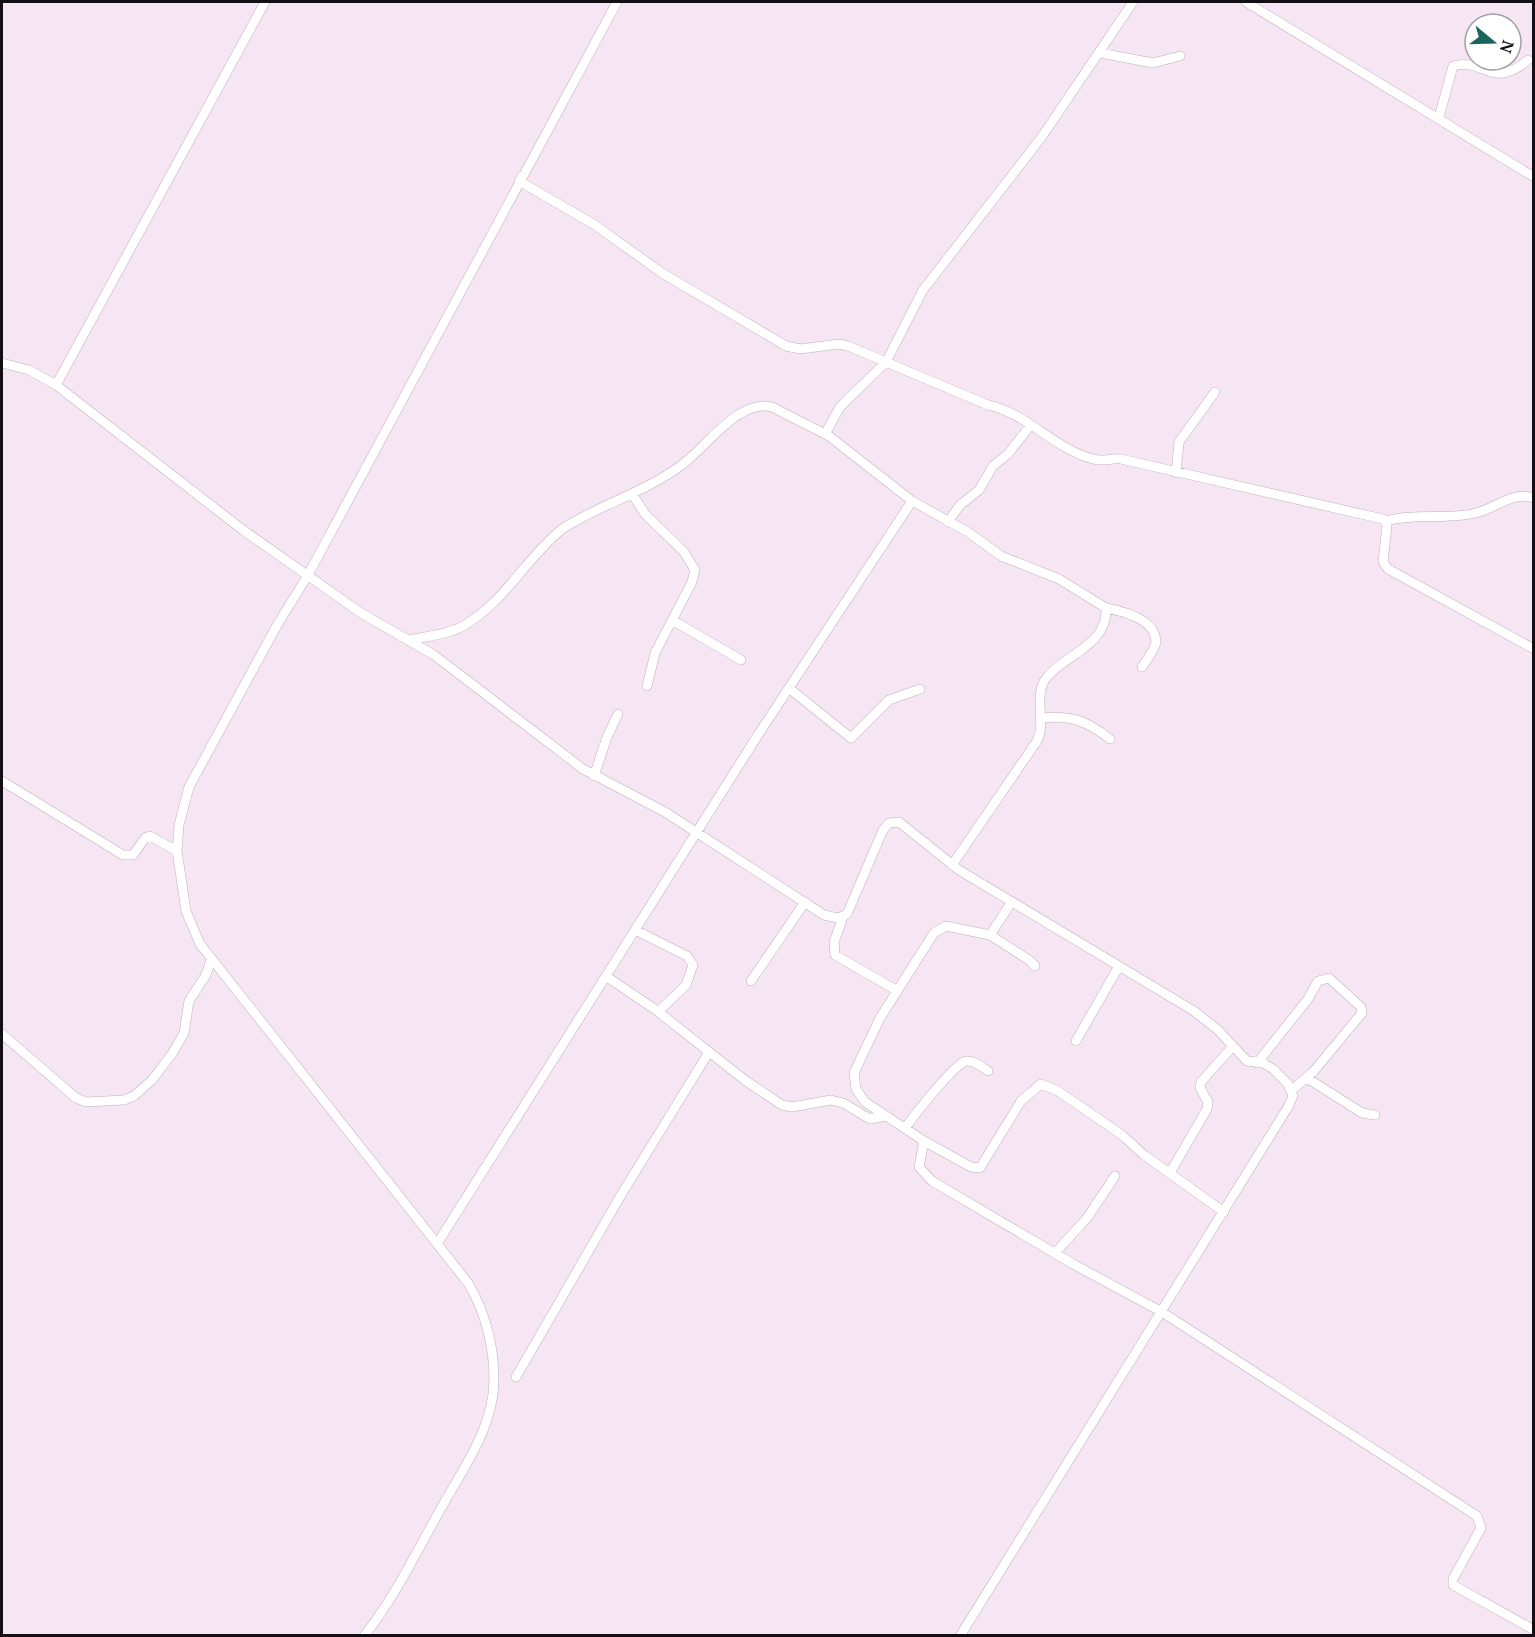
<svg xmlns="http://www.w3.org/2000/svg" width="1535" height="1637" font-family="'PT Serif',serif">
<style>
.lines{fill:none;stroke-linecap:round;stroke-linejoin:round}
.street-casing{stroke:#bfafbc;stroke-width:10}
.street{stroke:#fff;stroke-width:9}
</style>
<rect width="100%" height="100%" fill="#f6e5f3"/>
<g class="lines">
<defs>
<path id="street" d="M 1246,2 L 1534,177
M 1100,53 L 1153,63 L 1180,56
M 1439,117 L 1453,66 C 1485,57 1491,91 1528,60
M 522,176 L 519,181 L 595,225 L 662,273 L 786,346 L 800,349 L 839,344 L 848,346 L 988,405 C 1027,413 1054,449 1093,459 C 1102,462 1112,458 1121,459 L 1383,519 L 1387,525 L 1383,562 L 1388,569 L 1534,649
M 2,363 L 29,370 L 56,385 L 243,530 L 361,613 L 434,655 L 583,769 L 665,812 L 824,915 L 838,918 L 847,914 L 883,830 L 889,823 L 899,822 L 959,870 L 1194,1011 L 1218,1030 L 1247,1061 L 1263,1063 L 1273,1069 L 1288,1084 L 1293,1096 L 1288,1107 L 960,1636
M 56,385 L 265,2
M 825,434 L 840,407 L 886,362 L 923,290 L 1041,138 L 1133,2
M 1176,473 L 1179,442 L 1215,392
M 633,495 L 645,514 L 684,552 L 695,570 L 692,582 L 655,653 L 647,686
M 1386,521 C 1415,513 1447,520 1476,513 C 1497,508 1511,491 1534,498
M 948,522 L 960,505 L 979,490 L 993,466 L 1008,454 L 1030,426
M 1106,608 C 1122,611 1155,619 1156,641 C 1156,649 1146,660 1142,667
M 672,620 L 741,660
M 409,640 C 426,636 447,635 463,626 C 504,603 526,558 562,529 C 601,504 646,492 683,464 C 708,445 740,398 772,407 L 829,436 L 912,501 L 968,532 L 1001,556 L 1059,579 L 1106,608 C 1108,645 1066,654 1047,677 C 1032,695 1047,721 1037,741 L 952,865
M 790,689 L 851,738 L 889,700 L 920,689
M 1042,718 C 1071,715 1087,721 1110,739
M 594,776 L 607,737 L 618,714
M 2,781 L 123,855 L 133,855 L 145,838 L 150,836 L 177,851
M 1011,903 L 990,935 L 946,926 L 934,933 L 880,1018 L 854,1073 L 856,1089 L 865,1102 L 924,1141 L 919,1167 L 932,1181 L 1073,1264 L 1162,1312 L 1477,1516 L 1481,1528 L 1453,1579 L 1453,1585 L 1534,1630
M 843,917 L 834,942 L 835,955 L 896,990
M 637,931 L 687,956 L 693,965 L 686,985 L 658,1012
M 990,935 L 1029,960 L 1035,966
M 607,977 L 656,1010 L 746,1081 L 782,1105 L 792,1107 L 831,1100 L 843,1103 L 870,1119 L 885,1116
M 751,981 L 805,902
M 2,1034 L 76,1098 L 86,1102 L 124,1100 L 134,1096 L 152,1080 L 172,1054 L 184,1033 L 189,1001 L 206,975 L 211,960
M 1076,1041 L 1119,966
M 1257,1063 L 1308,999 L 1318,981 L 1329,978 L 1361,1007 L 1362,1013 L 1314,1071 L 1292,1090
M 1307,1078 L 1362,1113 L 1375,1115
M 905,1128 C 913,1117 955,1063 966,1061 C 974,1060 982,1067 988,1071
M 924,1141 L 971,1167 L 980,1168 L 1021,1101 L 1041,1084 L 1058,1091 L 1122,1135 L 1144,1155 L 1224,1212
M 1171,1171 L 1207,1109 L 1208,1102 L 1200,1088 L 1201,1082 L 1233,1046
M 437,1244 L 756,738 L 912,501
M 1055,1253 L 1087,1218 L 1115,1176
M 516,1377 L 621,1195 L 709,1052
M 364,1636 C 395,1597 416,1553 440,1510 C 460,1474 488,1435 493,1394 C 497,1357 487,1314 468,1283 L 200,944 L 186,911 L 177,851 L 179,825 L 189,787 L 276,627 L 308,575 L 617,2"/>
</defs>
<use href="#street" class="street-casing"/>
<use href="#street" class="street"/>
</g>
<rect width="1535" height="1637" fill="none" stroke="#140f14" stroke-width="6"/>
<g transform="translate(1493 42) rotate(109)"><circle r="28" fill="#ffffff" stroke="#a19fa1" stroke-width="1.5"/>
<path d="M0-4.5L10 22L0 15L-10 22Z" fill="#1a655d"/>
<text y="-9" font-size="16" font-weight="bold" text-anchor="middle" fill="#140f14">N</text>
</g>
</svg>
